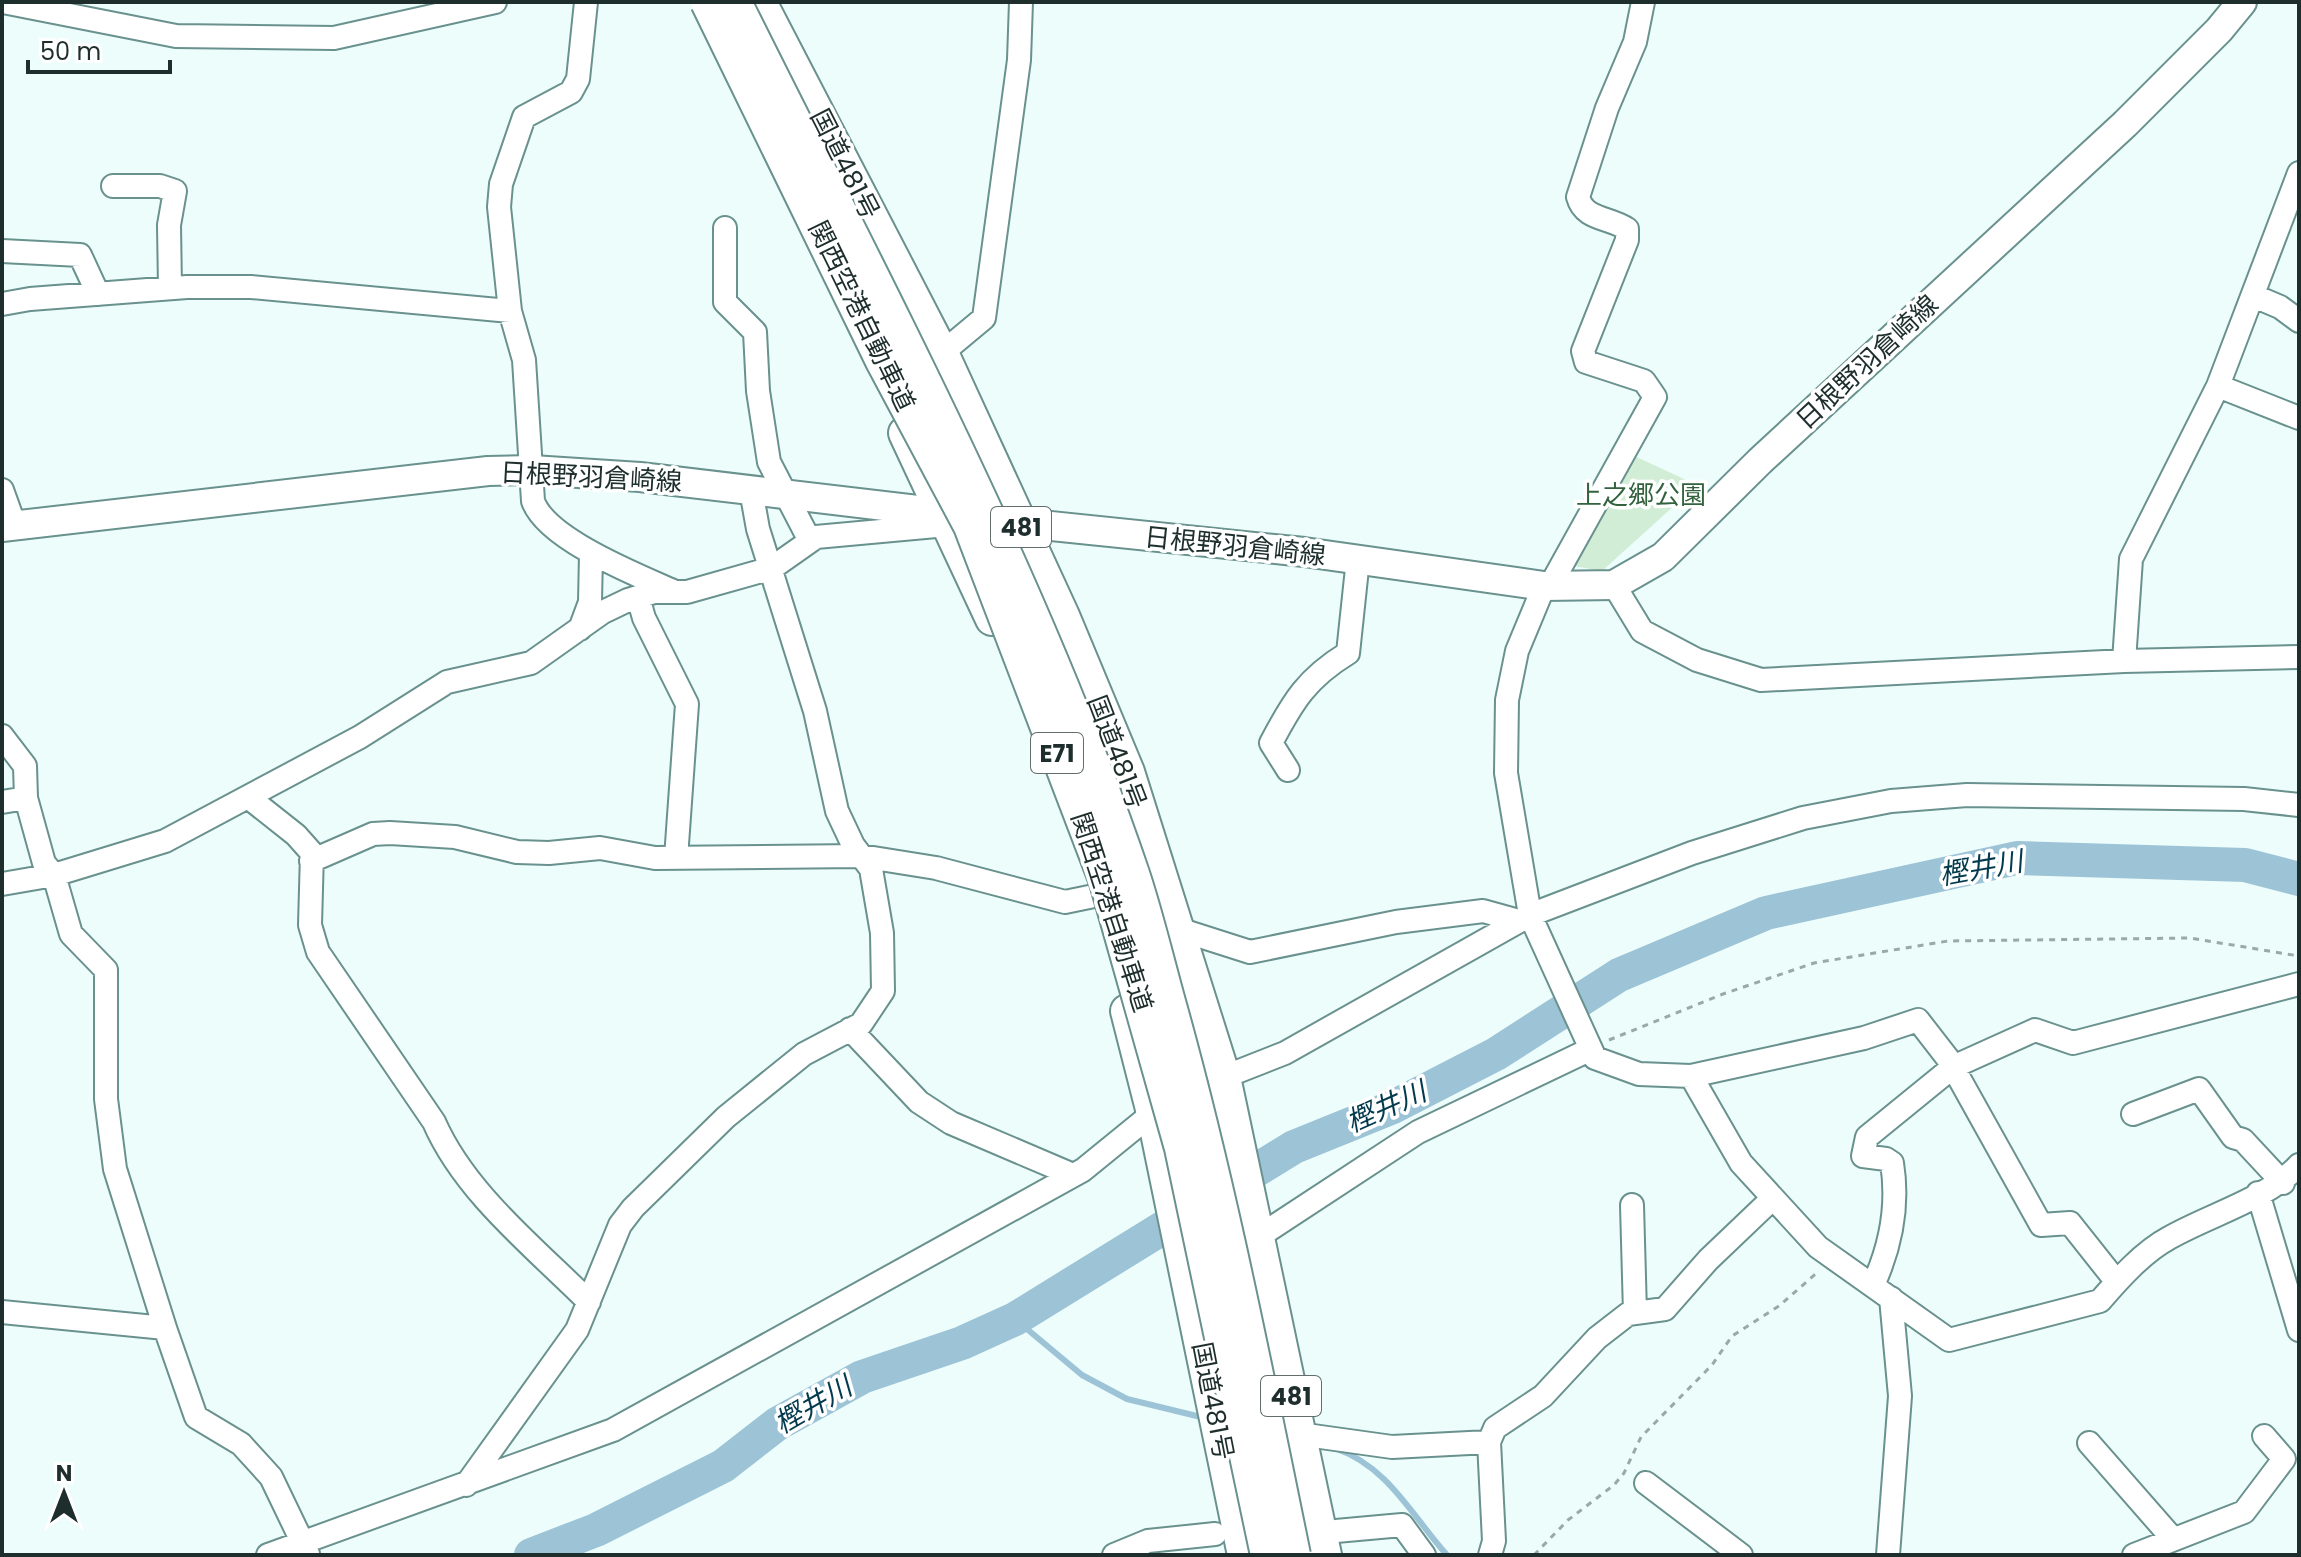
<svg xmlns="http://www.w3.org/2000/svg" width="2301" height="1557" font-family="Poppins,'Noto Sans JP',sans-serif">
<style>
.green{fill:#d1edd5}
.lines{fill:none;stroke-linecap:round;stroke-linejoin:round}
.stream{stroke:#9dc3d6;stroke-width:6}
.river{stroke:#9dc3d6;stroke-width:34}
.minor-casing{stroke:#69918e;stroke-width:26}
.major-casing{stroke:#69918e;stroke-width:32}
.highway-casing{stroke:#69918e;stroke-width:36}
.path{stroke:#98a9a8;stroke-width:3;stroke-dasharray:6 6;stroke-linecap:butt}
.minor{stroke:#fff;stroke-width:22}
.major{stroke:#fff;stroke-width:28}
.highway{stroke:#fff;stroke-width:32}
.highway-bridge-casing{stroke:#69918e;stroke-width:36;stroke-linecap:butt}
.highway-bridge{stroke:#fff;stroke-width:32}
.labels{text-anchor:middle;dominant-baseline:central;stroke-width:7;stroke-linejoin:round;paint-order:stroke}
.shield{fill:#fff;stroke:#626d6c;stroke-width:2}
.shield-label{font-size:24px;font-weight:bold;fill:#1e2e2d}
.street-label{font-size:26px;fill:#1e2e2d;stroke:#fff}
.park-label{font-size:26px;fill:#33623e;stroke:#fff}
.water-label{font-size:28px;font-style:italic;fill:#033a4e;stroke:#fff}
</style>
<rect width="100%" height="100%" fill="#ecfdfc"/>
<path class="green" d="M 1630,454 L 1697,485 L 1602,571 L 1562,564 Z"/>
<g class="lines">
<path class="stream" d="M 1015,1319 L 1082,1375 L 1127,1399 L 1205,1418
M 1337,1449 C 1388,1467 1412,1516 1447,1555"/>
<path class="river" d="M 531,1555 L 596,1530 L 723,1466 L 777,1424 L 862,1377 L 962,1343 L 1015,1319 L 1294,1147 L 1393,1107 L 1496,1054 L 1619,975 L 1766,913 L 2017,858 L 2245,865 L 2299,879"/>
<defs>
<path id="minor" d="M 3,2 L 176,36 L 334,38 L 495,2
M 586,2 L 578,79 L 571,92 L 524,117 L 501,184 L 499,207 L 510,311 L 524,360 L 533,501 C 546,539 637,575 673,591
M 113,186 L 160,186 L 175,191 L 169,225 L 170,288
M 725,228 L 725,302 L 755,332 L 758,391 L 769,462 L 810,541
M 2,251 L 80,255 L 98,294
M 2254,296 L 2280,307 L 2299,321
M 2,304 L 30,299 L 187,287 L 251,287 L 510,311
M 942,353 L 984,318 L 1019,60 L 1021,2
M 2218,386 L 2299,418
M 2,490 L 15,526
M 1614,585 L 1642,631 L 1697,660 L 1761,680 L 2124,661 L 2299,657
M 1544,586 L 1517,651 L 1507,700 L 1506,773 L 1530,915 L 1595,1058 L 1639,1074 L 1691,1076 L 1741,1163 L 1818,1247 L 1949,1340 L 2100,1301 C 2119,1279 2143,1252 2169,1238 C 2211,1214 2266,1200 2299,1165
M 1550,586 L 1655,397 L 1644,381 L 1586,362 L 1583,351 L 1627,240 L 1627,229 C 1609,217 1584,220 1578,197 L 1607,108 L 1635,42 L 1643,2
M 638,597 L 644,618 L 687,704 L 676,858
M 580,629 L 590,602 L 591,554
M 2124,661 L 2131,559 L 2218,386 L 2299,173
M 2,736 L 25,766 L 26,798 L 44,863 L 54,875 L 71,934 L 106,970 L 106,1099 L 115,1169 L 165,1328
M 1288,770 L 1271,743 C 1293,701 1307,678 1348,653 L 1358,559
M 248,797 L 296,835 L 312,853 L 310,925 L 318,952 L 434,1122 C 465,1193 534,1247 589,1302
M 2,802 L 26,798
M 311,861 L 373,834 L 390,833 L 455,837 L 517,852 L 549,853 L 600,848 L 655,858 L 861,856 L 936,868 L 1065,902 L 1094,896
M 2,884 L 54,875 L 165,841 L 360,737 L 447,682 L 531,663 L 603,612 L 628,600 L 654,592 L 687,592 L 772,568 L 816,537 L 947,525
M 1178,929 L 1250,952 L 1396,922 L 1483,911 L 1519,921
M 850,1029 L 919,1102 L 951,1123 L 1073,1175
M 1691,1076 L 1864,1038 L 1918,1020 L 1949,1060 L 2041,1225 L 2070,1223 L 2116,1281
M 1224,1077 L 1285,1053 L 1530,915 L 1692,853 L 1803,818 L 1891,801 L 1967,795 L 2244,799 L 2299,805
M 2133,1114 L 2199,1089 L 2233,1137 L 2243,1140 L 2283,1183
M 2258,1193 L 2299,1330
M 1632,1205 L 1635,1313
M 1258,1237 L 1418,1132 L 1591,1049
M 1873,1285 C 1891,1246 1899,1207 1892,1163 L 1886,1159 L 1863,1156 L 1867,1137 L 1953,1067 L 2035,1030 L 2073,1043 L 2299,984
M 2,1312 L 165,1328 L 196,1417 L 241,1444 L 271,1477 L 308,1554
M 1299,1434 L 1392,1447 L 1489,1442 L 1495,1428 L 1543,1396 L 1597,1338 L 1628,1314 L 1665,1309 L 1708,1260 L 1772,1199
M 1489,1442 L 1494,1541 L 1490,1555
M 2089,1443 L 2173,1539
M 1646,1483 L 1741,1555
M 466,1485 L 577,1330 L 620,1225 L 633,1208 L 726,1117 L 804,1054 L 861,1024 L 883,991 L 882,933 L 871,869 L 853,845 L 837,811 L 815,711 L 758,529 L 751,490
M 1336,1531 L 1402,1525 L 1424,1555
M 268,1555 L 613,1430 L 1083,1170 L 1153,1113
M 1114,1555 L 1148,1541 L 1215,1534
M 1888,1555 L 1900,1396 L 1891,1298
M 2134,1555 L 2244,1512 L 2284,1459 L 2264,1436"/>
<path id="major" d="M 1002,521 L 1304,552 L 1544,586 L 1614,585 L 1663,557 L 1760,461 L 2125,124 L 2219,30 L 2242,2
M 2,527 L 488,471 L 532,470 L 640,477 L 960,515"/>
<path id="highway" d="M 760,2 L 942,353 L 1063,616 L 1128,772 L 1224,1077 L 1325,1555
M 905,433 L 992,619
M 1127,1011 L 1153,1113 L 1244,1555"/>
</defs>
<use href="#minor" class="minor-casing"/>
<use href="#major" class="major-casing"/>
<use href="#highway" class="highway-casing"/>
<path class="path" d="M 1609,1040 L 1723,994 L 1814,963 L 1948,941 L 2190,938 L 2299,956
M 1534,1555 L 1568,1520 L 1614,1485 L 1624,1473 L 1641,1437 L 1712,1365 L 1732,1336 L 1779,1306 L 1819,1271"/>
<use href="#minor" class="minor"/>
<use href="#major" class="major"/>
<use href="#highway" class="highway"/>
<defs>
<path id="highway-bridge" d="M 707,2 L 882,361 L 970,526 L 1106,882 L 1181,1148 L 1267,1555
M 735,2 C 877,288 1030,571 1133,874 C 1147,916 1157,959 1169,1002 C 1220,1184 1256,1370 1294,1555"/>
</defs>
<use href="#highway-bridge" class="highway-bridge-casing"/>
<use href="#highway-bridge" class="highway-bridge"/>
</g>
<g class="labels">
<g class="shield">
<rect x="991" y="507" width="60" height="40" rx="6"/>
<rect x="1031" y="733" width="52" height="40" rx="6"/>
<rect x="1261" y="1376" width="60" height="40" rx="6"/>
</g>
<g class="shield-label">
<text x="1021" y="527">481</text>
<text x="1057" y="753">E71</text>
<text x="1291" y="1396">481</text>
</g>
<g class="street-label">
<text transform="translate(845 164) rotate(63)">国道481号</text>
<text transform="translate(862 316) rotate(64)">関西空港自動車道</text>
<text transform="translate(1867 362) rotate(-43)">日根野羽倉崎線</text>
<text transform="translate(591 477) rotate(3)">日根野羽倉崎線</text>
<text transform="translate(1235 546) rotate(6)">日根野羽倉崎線</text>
<text transform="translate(1117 752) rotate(69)">国道481号</text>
<text transform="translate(1112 912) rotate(72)">関西空港自動車道</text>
<text transform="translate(1213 1401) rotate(79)">国道481号</text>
</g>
<g class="park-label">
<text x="1641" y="495">上之郷公園</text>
</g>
<g class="water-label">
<text transform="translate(1981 868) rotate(-10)">樫井川</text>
<text transform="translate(1386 1107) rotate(-24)">樫井川</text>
<text transform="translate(813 1405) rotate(-30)">樫井川</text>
</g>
</g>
<rect width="2301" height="1557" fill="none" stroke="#1e2e2d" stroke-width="8"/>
<g transform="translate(64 1493)" stroke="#ffffff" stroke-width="6" paint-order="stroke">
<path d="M0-6L14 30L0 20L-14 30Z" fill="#1e2e2d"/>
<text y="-12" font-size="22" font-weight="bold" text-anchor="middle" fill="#1e2e2d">N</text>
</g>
<path d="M28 60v12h142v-12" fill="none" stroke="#1e2e2d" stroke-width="4"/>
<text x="40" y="60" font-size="24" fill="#1e2e2d" stroke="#ffffff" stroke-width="6" paint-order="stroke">50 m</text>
</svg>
